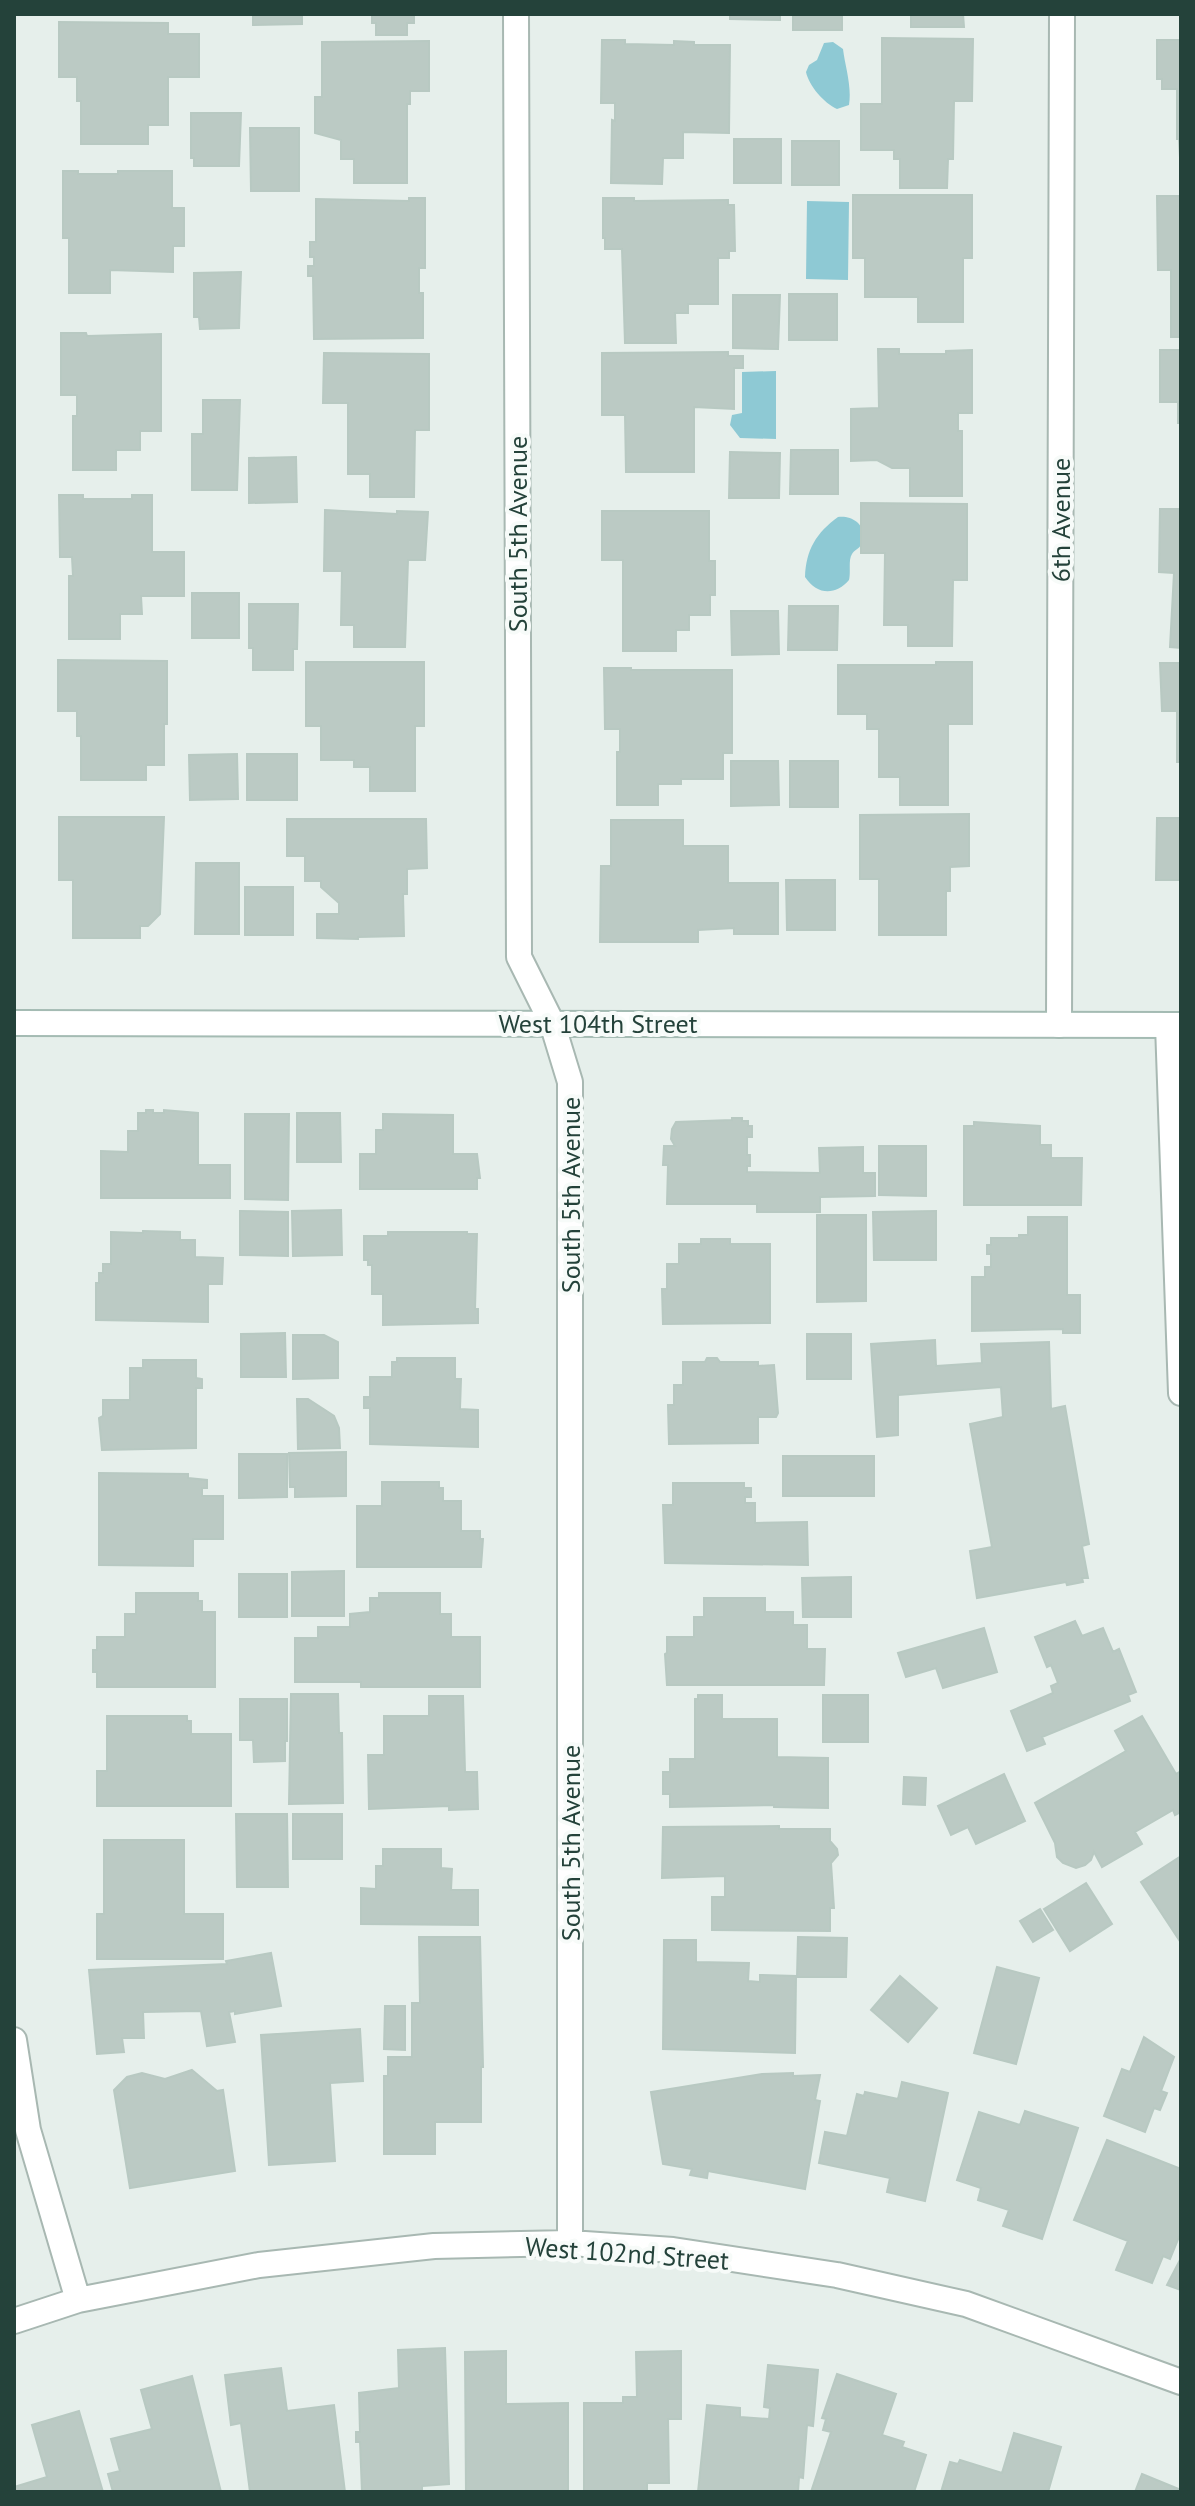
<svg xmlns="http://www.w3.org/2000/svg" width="1195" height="2506" font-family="'PT Sans',sans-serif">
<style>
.water{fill:#8ec9d4}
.building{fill:#bbcac4;stroke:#b8c9c2;stroke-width:2}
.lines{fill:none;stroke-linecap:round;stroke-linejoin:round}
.street-casing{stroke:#a8b8b2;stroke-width:28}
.secondary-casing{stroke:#a4bbb3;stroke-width:28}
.street{stroke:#fff;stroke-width:24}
.secondary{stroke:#fff;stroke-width:24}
.labels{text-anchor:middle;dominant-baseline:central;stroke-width:8;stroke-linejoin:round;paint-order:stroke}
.street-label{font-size:26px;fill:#24423a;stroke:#f7fbf9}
</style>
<rect width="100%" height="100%" fill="#e6efeb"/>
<path class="water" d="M 833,42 L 843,49 C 845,66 852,86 849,105 L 837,109 C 824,103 809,86 806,72 L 809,65 L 817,60 L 824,43 Z
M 807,201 L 849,202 L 848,280 L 806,279 Z
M 776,371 L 776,439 L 740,438 L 730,425 L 732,415 L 742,413 L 742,372 Z
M 838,517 C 854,515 869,527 861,545 C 859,549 854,550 852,554 C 848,560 851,572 849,580 C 835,596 817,595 805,577 C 806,550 816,533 838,517 Z"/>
<path class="building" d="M 253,14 L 302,14 L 302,24 L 253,25 Z
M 372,14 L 414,14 L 414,23 L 407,23 L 407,35 L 376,35 L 376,23 L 372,23 Z
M 730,14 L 780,14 L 780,20 L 730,19 Z
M 793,14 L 842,14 L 842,30 L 793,30 Z
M 911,14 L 963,14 L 964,27 L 911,27 Z
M 59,22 L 168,23 L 168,34 L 199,34 L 199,77 L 168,77 L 168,125 L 148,125 L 148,144 L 81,144 L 81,101 L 77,101 L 77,77 L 59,77 Z
M 882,38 L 973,39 L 972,101 L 954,101 L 953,159 L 948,159 L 947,188 L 900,188 L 900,159 L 894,159 L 894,150 L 861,150 L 861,104 L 882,104 Z
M 602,40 L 625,40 L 625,44 L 674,45 L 674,41 L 694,42 L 694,45 L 730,45 L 729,133 L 683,132 L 683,158 L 663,158 L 662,184 L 611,183 L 612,120 L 615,121 L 615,103 L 601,103 Z
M 1157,40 L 1181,40 L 1181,176 L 1179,139 L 1177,139 L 1177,89 L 1162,89 L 1162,79 L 1157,79 Z
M 429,41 L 429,91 L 410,91 L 410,104 L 407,104 L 407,183 L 354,183 L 354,159 L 341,159 L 341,140 L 315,133 L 315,97 L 322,97 L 322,42 Z
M 191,113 L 241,113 L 239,166 L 194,166 L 194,158 L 191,158 Z
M 250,128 L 299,128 L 299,191 L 251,191 Z
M 734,139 L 781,139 L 781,183 L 734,183 Z
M 792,141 L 839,141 L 839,185 L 792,185 Z
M 63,171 L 78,171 L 78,174 L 118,174 L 118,171 L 172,171 L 172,208 L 184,208 L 184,246 L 173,246 L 173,272 L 110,270 L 110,293 L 69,293 L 69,238 L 63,238 Z
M 853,195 L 972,195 L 972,258 L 963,258 L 963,322 L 918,322 L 918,297 L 865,297 L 865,258 L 853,258 Z
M 1157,196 L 1181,196 L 1181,337 L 1171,337 L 1171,270 L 1158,270 Z
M 409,198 L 425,198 L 425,268 L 419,268 L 419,293 L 423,293 L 423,338 L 314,339 L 313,276 L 308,276 L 308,266 L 314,266 L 314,257 L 310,257 L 310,242 L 316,242 L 316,199 L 409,201 Z
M 603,198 L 634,198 L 634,201 L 728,200 L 728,205 L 734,205 L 735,251 L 729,251 L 729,258 L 718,258 L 718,304 L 688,304 L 688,313 L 675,313 L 676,343 L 625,343 L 622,249 L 605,249 L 605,238 L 603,238 Z
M 241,272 L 239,328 L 200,329 L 199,317 L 194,317 L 194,273 Z
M 789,294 L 837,294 L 837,340 L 789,340 Z
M 733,295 L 780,295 L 778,349 L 733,348 Z
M 61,333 L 86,333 L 87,336 L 161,334 L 161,431 L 140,431 L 140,450 L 116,450 L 116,470 L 73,470 L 73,416 L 77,416 L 77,395 L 61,395 Z
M 878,349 L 899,349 L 899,354 L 946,354 L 946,351 L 972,350 L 972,413 L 958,413 L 958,431 L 962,431 L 962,496 L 910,496 L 910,468 L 892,468 L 877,460 L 851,461 L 851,409 L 879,408 Z
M 1160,350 L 1181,350 L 1181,423 L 1178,423 L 1178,402 L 1160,402 Z
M 728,352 L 728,356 L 743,356 L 743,368 L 734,368 L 734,409 L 694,407 L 694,472 L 626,472 L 625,415 L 602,415 L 602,353 Z
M 324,353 L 429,354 L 429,430 L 415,430 L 414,497 L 370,497 L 370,474 L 348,474 L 348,403 L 323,403 Z
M 203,400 L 240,400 L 237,490 L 192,490 L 192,434 L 203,434 Z
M 791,450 L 838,450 L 838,494 L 790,494 Z
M 730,452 L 780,453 L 779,498 L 729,498 Z
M 296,457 L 297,502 L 249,503 L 249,458 Z
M 59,495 L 83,495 L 83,499 L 132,499 L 132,495 L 152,495 L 152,552 L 184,552 L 184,596 L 141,596 L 142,614 L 120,614 L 120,639 L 69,639 L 69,576 L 73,576 L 72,557 L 60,557 Z
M 861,503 L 967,504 L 967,580 L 953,580 L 952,646 L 908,646 L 908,625 L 884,625 L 885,553 L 861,553 Z
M 1160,509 L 1181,509 L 1181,648 L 1170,647 L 1174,573 L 1159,572 Z
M 325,510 L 397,514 L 397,511 L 428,512 L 425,560 L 408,560 L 405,647 L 354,647 L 354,625 L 341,625 L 342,571 L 324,571 Z
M 602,511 L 709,511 L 709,561 L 715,561 L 715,595 L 710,595 L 710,615 L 689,615 L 689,630 L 676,630 L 676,651 L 623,651 L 623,560 L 602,560 Z
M 192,593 L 239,593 L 239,638 L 192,638 Z
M 249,604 L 298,604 L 297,649 L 293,649 L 293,670 L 253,670 L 253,648 L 249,648 Z
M 789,606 L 838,606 L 837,650 L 788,650 Z
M 731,611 L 778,611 L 779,654 L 732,655 Z
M 58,660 L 167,661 L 167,724 L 164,724 L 164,765 L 146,765 L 146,780 L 81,780 L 81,736 L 77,736 L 77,711 L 58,711 Z
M 306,662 L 424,662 L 424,726 L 415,726 L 415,791 L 370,791 L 370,767 L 354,767 L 354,760 L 321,760 L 321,726 L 306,726 Z
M 936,662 L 972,662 L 972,724 L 948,724 L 948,805 L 900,805 L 900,777 L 879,777 L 879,729 L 867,729 L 867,714 L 838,714 L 838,665 L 936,665 Z
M 1160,663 L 1181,663 L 1181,798 L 1181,762 L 1177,762 L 1177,711 L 1162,711 Z
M 604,668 L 631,668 L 631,670 L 732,670 L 732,753 L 723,753 L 723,779 L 681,779 L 681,784 L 658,784 L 658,805 L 617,805 L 617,752 L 620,752 L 620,729 L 605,729 Z
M 237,754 L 238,799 L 190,800 L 189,755 Z
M 247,754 L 297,754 L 297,800 L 247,800 Z
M 731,761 L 778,761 L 779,805 L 731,806 Z
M 790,761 L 838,761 L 838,807 L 790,807 Z
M 969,814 L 969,866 L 950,867 L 950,891 L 946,891 L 946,935 L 879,935 L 879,879 L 860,879 L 860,815 Z
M 59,817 L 164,817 L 160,914 L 148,926 L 140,926 L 140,938 L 73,938 L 73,880 L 59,880 Z
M 1157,818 L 1181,818 L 1181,936 L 1180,880 L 1156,880 Z
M 287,819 L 426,819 L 427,868 L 407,869 L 407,894 L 403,894 L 404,936 L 358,937 L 358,939 L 317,938 L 317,914 L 339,914 L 339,903 L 321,887 L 321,881 L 305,881 L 305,856 L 287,856 Z
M 611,820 L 683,820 L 683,846 L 728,846 L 728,883 L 778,883 L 778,934 L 734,934 L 734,928 L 698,930 L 698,942 L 600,942 L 601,866 L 611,866 Z
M 196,863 L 239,863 L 239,934 L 195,934 Z
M 786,880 L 835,880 L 835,930 L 787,930 Z
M 245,887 L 293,887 L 293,935 L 245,935 Z
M 146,1110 L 153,1110 L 153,1113 L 164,1113 L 164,1110 L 198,1113 L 198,1165 L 230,1165 L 230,1198 L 101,1198 L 101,1151 L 128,1152 L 128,1131 L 138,1131 L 138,1113 L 146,1113 Z
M 297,1113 L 340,1113 L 341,1162 L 297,1162 Z
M 245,1114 L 289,1114 L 288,1200 L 245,1199 Z
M 383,1114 L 453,1115 L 453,1154 L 477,1154 L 480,1178 L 477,1178 L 477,1189 L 360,1189 L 360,1154 L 376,1154 L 376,1130 L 383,1130 Z
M 732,1118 L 742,1118 L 742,1121 L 748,1121 L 748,1126 L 752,1126 L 752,1137 L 747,1137 L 747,1155 L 750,1155 L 750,1166 L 747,1166 L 747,1172 L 820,1173 L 819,1148 L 863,1147 L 863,1173 L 875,1173 L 875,1196 L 820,1197 L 820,1212 L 757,1212 L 757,1204 L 667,1204 L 668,1165 L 663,1165 L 664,1146 L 675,1146 L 671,1139 L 672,1129 L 676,1122 L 732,1120 Z
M 974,1122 L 1040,1126 L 1040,1145 L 1051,1145 L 1051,1158 L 1082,1158 L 1081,1205 L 964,1205 L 964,1126 L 974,1126 Z
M 879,1146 L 926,1146 L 926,1196 L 879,1195 Z
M 341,1210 L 342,1255 L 293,1256 L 292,1211 Z
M 240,1211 L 288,1212 L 288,1256 L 240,1255 Z
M 936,1211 L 936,1260 L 874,1260 L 873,1212 Z
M 817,1215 L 866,1215 L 866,1301 L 817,1302 Z
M 1028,1217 L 1067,1217 L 1067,1295 L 1080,1295 L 1080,1333 L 1063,1333 L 1063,1329 L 972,1331 L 972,1277 L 985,1277 L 985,1267 L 991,1267 L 991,1254 L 987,1254 L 987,1245 L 991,1245 L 991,1238 L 1019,1238 L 1019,1235 L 1028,1235 Z
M 143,1231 L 180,1232 L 180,1240 L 195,1240 L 195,1257 L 223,1258 L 222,1284 L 208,1284 L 208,1322 L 96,1320 L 96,1283 L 99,1283 L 99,1273 L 103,1273 L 103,1264 L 111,1264 L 111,1232 L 143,1233 Z
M 388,1232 L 467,1232 L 467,1234 L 477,1234 L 475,1309 L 478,1309 L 478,1323 L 383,1325 L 383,1294 L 372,1294 L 372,1265 L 368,1265 L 368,1260 L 364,1260 L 364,1236 L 388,1236 Z
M 701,1239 L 730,1239 L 730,1244 L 770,1244 L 770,1323 L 663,1324 L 662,1289 L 667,1289 L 667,1264 L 679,1264 L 679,1244 L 701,1244 Z
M 285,1333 L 286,1377 L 241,1377 L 241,1334 Z
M 807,1334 L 851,1334 L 851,1379 L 807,1379 Z
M 293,1335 L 324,1335 L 338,1342 L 338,1378 L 293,1379 Z
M 935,1340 L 936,1366 L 982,1363 L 981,1344 L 1049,1342 L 1051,1409 L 1065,1406 L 1089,1544 L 1082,1546 L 1088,1578 L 1082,1578 L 1083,1582 L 1067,1585 L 1066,1582 L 977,1598 L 970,1551 L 992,1547 L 970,1424 L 1003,1417 L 1001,1387 L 898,1395 L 898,1435 L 877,1437 L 871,1344 Z
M 397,1358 L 455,1358 L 455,1379 L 461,1379 L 460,1409 L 478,1410 L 478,1447 L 370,1444 L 370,1408 L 364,1408 L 364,1397 L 370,1397 L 370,1377 L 392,1377 L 392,1362 L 397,1362 Z
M 707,1358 L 717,1358 L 720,1362 L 758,1362 L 758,1366 L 774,1365 L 778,1413 L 776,1417 L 758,1417 L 758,1443 L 669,1444 L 668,1405 L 674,1405 L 674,1385 L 683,1385 L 683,1362 L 705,1362 Z
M 143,1360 L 196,1360 L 196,1378 L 202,1379 L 202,1388 L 196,1388 L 196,1448 L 102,1450 L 99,1418 L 103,1416 L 103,1400 L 130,1400 L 130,1368 L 143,1368 Z
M 297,1399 L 308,1399 L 334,1416 L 339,1428 L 340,1448 L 298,1449 Z
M 346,1452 L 346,1496 L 295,1497 L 295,1487 L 290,1487 L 289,1453 Z
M 239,1454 L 287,1454 L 287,1497 L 239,1498 Z
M 783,1456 L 874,1456 L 874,1496 L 783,1496 Z
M 99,1473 L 188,1474 L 188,1478 L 207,1480 L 207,1488 L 202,1488 L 202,1496 L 223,1496 L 223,1539 L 193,1539 L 193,1566 L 99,1565 Z
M 382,1482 L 439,1482 L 439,1488 L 443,1488 L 443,1501 L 461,1501 L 461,1531 L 480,1531 L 480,1539 L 483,1539 L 481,1567 L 357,1567 L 357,1506 L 382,1506 Z
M 673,1483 L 744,1483 L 744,1488 L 751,1488 L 751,1497 L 745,1497 L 745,1503 L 755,1503 L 755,1523 L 807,1522 L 808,1565 L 665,1563 L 663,1505 L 673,1505 Z
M 344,1571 L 344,1616 L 292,1616 L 292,1572 Z
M 239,1574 L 287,1574 L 287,1617 L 239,1617 Z
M 851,1577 L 851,1617 L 803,1617 L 802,1578 Z
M 136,1593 L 198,1593 L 198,1601 L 202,1601 L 202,1612 L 215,1612 L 215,1687 L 97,1687 L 97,1672 L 93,1672 L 93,1650 L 97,1650 L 97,1637 L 125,1637 L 125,1614 L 136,1614 Z
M 379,1593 L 440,1593 L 440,1614 L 451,1614 L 451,1637 L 480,1637 L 480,1687 L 361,1687 L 361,1682 L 295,1682 L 295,1638 L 318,1638 L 318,1627 L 350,1627 L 350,1614 L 370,1612 L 370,1598 L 379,1598 Z
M 704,1598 L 765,1598 L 765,1612 L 793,1612 L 793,1625 L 807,1625 L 807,1649 L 825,1649 L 824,1685 L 667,1685 L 665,1654 L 667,1653 L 667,1637 L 694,1637 L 694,1617 L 704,1617 Z
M 1075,1621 L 1082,1636 L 1103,1628 L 1113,1652 L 1119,1649 L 1136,1692 L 1128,1695 L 1130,1701 L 1042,1737 L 1045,1744 L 1027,1751 L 1011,1711 L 1053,1693 L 1051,1686 L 1058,1683 L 1051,1665 L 1047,1667 L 1035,1637 Z
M 984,1628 L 997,1672 L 943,1688 L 936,1668 L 906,1677 L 898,1653 Z
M 291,1694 L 338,1694 L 339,1733 L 342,1733 L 343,1803 L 289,1804 Z
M 698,1695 L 722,1695 L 722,1719 L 777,1719 L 777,1757 L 828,1758 L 828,1808 L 774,1807 L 774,1805 L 670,1807 L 670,1794 L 663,1794 L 663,1772 L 670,1772 L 670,1759 L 695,1759 L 695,1699 L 698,1699 Z
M 823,1695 L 868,1695 L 868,1742 L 823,1742 Z
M 429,1696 L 463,1696 L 465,1772 L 477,1772 L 478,1809 L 449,1810 L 449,1806 L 369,1809 L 368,1755 L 384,1755 L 384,1716 L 429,1716 Z
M 240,1699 L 287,1699 L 287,1741 L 285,1741 L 285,1761 L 254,1762 L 253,1740 L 240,1740 Z
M 107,1716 L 187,1716 L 187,1721 L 191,1721 L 191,1734 L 231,1734 L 231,1806 L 97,1806 L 97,1771 L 107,1771 Z
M 1142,1716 L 1176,1774 L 1181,1771 L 1181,1812 L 1175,1815 L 1173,1810 L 1135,1832 L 1142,1844 L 1102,1867 L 1094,1852 L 1091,1860 L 1085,1865 L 1076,1868 L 1063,1863 L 1057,1857 L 1055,1843 L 1035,1803 L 1126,1751 L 1115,1731 Z
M 1004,1774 L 1025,1821 L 976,1844 L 968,1827 L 951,1835 L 938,1806 Z
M 904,1777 L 926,1778 L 925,1805 L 903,1804 Z
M 236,1814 L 287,1814 L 288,1887 L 237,1887 Z
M 293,1814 L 342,1814 L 342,1859 L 293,1859 Z
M 779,1826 L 779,1829 L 830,1829 L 830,1841 L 837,1849 L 838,1855 L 831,1863 L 834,1908 L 830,1908 L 830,1931 L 712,1930 L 712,1897 L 725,1897 L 725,1876 L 662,1878 L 663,1827 Z
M 104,1840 L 184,1840 L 184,1914 L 223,1914 L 223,1959 L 97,1959 L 97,1914 L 104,1914 Z
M 383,1849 L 441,1849 L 441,1868 L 452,1869 L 451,1890 L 478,1890 L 478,1925 L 361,1924 L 361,1888 L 376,1889 L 376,1866 L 383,1866 Z
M 1181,1856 L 1181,1943 L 1141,1882 Z
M 1086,1883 L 1112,1924 L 1070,1951 L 1044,1909 Z
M 1040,1909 L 1053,1930 L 1033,1942 L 1020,1921 Z
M 419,1937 L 480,1937 L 483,2067 L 481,2067 L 481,2122 L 435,2122 L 435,2154 L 384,2154 L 384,2076 L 388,2076 L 388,2057 L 412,2057 L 412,2003 L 420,2003 Z
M 798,1937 L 847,1938 L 846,1977 L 797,1977 Z
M 664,1940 L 696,1940 L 696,1962 L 749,1963 L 748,1981 L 760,1982 L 760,1975 L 796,1976 L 795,2053 L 663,2049 Z
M 271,1953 L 281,2006 L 235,2014 L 235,2011 L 229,2012 L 235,2042 L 207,2046 L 201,2011 L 143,2012 L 144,2038 L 122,2038 L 124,2052 L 97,2054 L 89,1970 L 227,1964 L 226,1961 Z
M 997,1967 L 1039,1978 L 1016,2064 L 974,2053 Z
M 900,1976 L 937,2008 L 908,2042 L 871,2010 Z
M 385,2006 L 405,2006 L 405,2050 L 384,2049 Z
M 360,2029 L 363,2081 L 330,2083 L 335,2161 L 269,2165 L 261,2035 Z
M 1144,2037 L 1174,2057 L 1161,2091 L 1167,2093 L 1160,2110 L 1154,2108 L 1145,2132 L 1104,2116 L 1122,2069 L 1130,2072 Z
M 192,2070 L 217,2091 L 223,2090 L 235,2171 L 130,2188 L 114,2090 L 127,2077 L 142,2073 L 165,2079 Z
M 793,2073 L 793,2076 L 820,2075 L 815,2100 L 820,2101 L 805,2189 L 708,2171 L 707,2178 L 690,2175 L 692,2169 L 663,2164 L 651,2092 L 762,2074 Z
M 902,2082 L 948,2093 L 925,2201 L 887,2192 L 890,2178 L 819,2163 L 825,2132 L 847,2136 L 857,2094 L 864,2096 L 865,2092 L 898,2099 Z
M 1025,2111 L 1078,2128 L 1042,2239 L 1003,2226 L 1009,2210 L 978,2200 L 981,2188 L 957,2180 L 979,2112 L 1020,2125 Z
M 1107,2140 L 1181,2169 L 1181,2232 L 1170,2259 L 1163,2256 L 1152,2283 L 1116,2270 L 1128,2241 L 1074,2220 Z
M 1181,2258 L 1181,2290 L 1167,2285 Z
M 445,2348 L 449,2484 L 422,2486 L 422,2492 L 362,2492 L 360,2442 L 356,2442 L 356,2432 L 360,2432 L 359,2393 L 399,2388 L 398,2350 Z
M 506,2351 L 506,2404 L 568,2403 L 568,2492 L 466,2492 L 465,2352 Z
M 681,2351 L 681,2419 L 668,2419 L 669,2483 L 647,2483 L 647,2492 L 584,2492 L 584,2403 L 623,2403 L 623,2397 L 637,2397 L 636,2352 Z
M 768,2365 L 818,2370 L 813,2426 L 807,2425 L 803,2478 L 799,2477 L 798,2492 L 698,2492 L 707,2405 L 740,2408 L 740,2417 L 769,2419 L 770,2408 L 764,2407 Z
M 281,2368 L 287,2411 L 334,2405 L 345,2492 L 250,2492 L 241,2423 L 231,2425 L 225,2375 Z
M 837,2374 L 896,2394 L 882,2435 L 904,2442 L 902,2447 L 926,2455 L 914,2492 L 811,2492 L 831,2432 L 823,2430 L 826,2419 L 822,2418 Z
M 192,2376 L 221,2492 L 113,2492 L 108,2474 L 120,2471 L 111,2439 L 152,2429 L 141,2390 Z
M 79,2411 L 103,2492 L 14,2492 L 14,2487 L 47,2477 L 32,2425 Z
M 1014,2433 L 1061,2447 L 1048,2492 L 941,2492 L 950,2462 L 958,2464 L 960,2460 L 1002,2473 Z
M 1142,2474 L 1181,2490 L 1181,2492 L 1135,2492 Z"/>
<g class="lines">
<defs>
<path id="street" d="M 516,14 L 519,957 L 552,1023 L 570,1082 L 570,2243
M 1059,1025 L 1062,14
M 1168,1025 L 1181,1393
M 14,2040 L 28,2130 L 78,2300
M 14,2321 L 78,2300 L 259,2265 L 434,2246 L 570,2243 L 673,2250 L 837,2275 L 966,2304 L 1181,2382"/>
<path id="secondary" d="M 14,1023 L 1181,1025"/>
</defs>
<use href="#street" class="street-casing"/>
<use href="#secondary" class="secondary-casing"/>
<use href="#street" class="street"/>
<use href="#secondary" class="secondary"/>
</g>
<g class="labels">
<g class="street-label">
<text transform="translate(1060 520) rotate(-90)">6th Avenue</text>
<text transform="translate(517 534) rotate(-90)">South 5th Avenue</text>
<text x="598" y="1023">West 104th Street</text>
<text transform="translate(570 1195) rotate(-90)">South 5th Avenue</text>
<text transform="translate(570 1843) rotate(-90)">South 5th Avenue</text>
<text transform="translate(627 2253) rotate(4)">West 102nd Street</text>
</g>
</g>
<rect width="1195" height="2506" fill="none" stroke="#24423a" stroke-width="32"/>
</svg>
